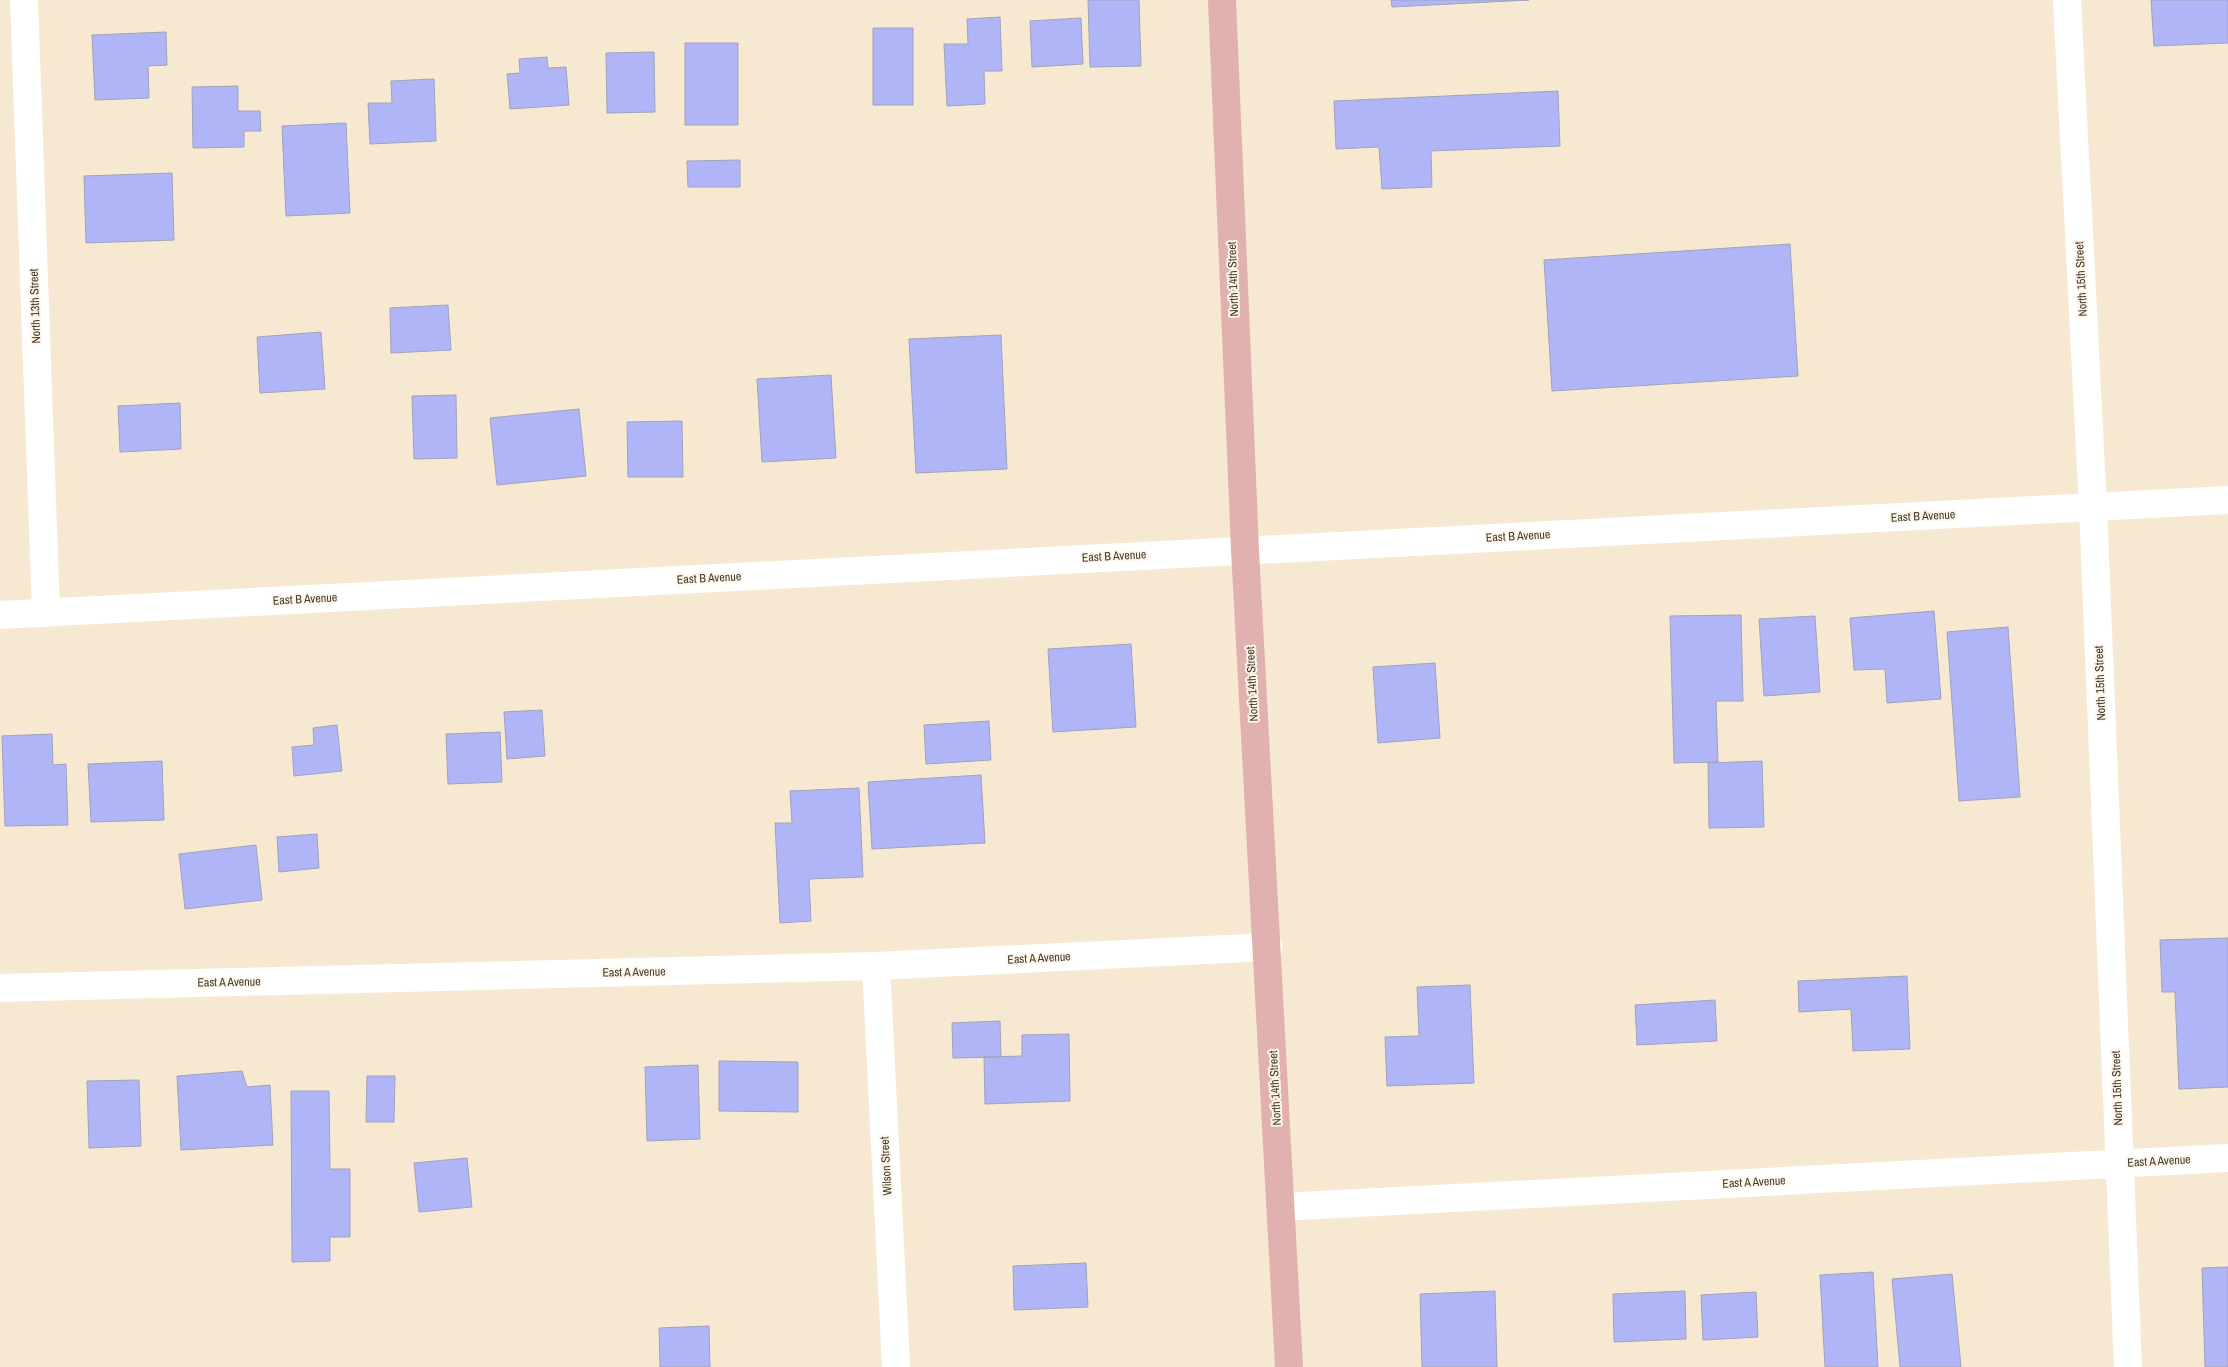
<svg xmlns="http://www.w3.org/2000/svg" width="2228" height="1367" font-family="'Archivo Narrow',sans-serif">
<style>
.building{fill:#b0b5f8;stroke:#a1a3bb}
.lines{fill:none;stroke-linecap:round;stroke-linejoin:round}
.minor{stroke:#fff;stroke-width:28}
.primary{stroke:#e0b1af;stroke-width:28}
.labels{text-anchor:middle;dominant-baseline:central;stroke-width:4;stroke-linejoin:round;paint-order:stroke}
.street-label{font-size:12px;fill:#3f3930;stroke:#fff6e8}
</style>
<rect width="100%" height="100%" fill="#f7e8d1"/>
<path class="building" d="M 1088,0 L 1139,0 L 1141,66 L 1090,67 Z
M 1391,0 L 1529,0 L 1392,7 Z
M 2151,0 L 2228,0 L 2228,43 L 2154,46 Z
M 1000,17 L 1002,71 L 984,71 L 985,104 L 947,106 L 944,44 L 968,44 L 967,19 Z
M 1081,18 L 1083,64 L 1032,67 L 1030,21 Z
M 873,28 L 913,28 L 913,105 L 873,105 Z
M 166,32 L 167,65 L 148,66 L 149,98 L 95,100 L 92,35 Z
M 685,43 L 738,43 L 738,125 L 685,125 Z
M 654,52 L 655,112 L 607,113 L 606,53 Z
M 547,57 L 548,68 L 566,67 L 569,105 L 510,109 L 507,74 L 520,73 L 519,59 Z
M 434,79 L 436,141 L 370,144 L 368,103 L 392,103 L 391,81 Z
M 238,86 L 238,111 L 260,111 L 261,131 L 244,131 L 244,147 L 193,148 L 192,87 Z
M 1558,91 L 1560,146 L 1431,151 L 1432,187 L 1382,189 L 1379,147 L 1336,149 L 1334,101 Z
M 346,123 L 350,213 L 286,216 L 282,126 Z
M 740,160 L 740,187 L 688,187 L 687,161 Z
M 172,173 L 174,240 L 86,243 L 84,176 Z
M 1790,244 L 1798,376 L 1552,391 L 1544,260 Z
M 448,305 L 451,350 L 391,353 L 390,308 Z
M 321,332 L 325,389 L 260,393 L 257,337 Z
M 1001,335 L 1007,469 L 916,473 L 909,339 Z
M 831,375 L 836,458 L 762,462 L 757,379 Z
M 456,395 L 457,458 L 414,459 L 412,396 Z
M 180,403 L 181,449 L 120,452 L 118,406 Z
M 579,409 L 586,476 L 497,485 L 490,418 Z
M 682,421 L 683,477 L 628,477 L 627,422 Z
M 1934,611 L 1941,699 L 1887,703 L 1885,669 L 1854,670 L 1850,618 Z
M 1741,615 L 1743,701 L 1716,701 L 1718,762 L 1674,763 L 1670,616 Z
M 1815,616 L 1820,692 L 1764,696 L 1759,619 Z
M 2008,627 L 2020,797 L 1959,801 L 1947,632 Z
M 1131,644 L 1136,727 L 1053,732 L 1048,649 Z
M 1435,663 L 1440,738 L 1378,743 L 1373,667 Z
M 542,710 L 545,756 L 507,759 L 504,712 Z
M 989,721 L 991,760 L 926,764 L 924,725 Z
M 337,725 L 342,771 L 294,776 L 292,747 L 314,745 L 313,728 Z
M 500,732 L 502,782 L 448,784 L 446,734 Z
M 52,734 L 53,765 L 66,764 L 68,825 L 5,826 L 2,736 Z
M 162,761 L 164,820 L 91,822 L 88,764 Z
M 1762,761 L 1764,827 L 1709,828 L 1708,763 Z
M 981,775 L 985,843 L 872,849 L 868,782 Z
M 859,788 L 863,877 L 809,879 L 811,921 L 780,923 L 775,823 L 792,823 L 790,791 Z
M 317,834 L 319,868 L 279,872 L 277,837 Z
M 256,845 L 262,900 L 185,909 L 179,854 Z
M 2228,938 L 2228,1087 L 2179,1089 L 2175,992 L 2162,992 L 2160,940 Z
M 1907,976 L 1910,1049 L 1853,1051 L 1851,1009 L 1799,1012 L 1798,981 Z
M 1470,985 L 1474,1083 L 1387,1086 L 1385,1037 L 1419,1036 L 1417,987 Z
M 1715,1000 L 1717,1041 L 1637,1045 L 1635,1005 Z
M 1000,1021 L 1001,1057 L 953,1058 L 952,1023 Z
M 1069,1034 L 1070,1101 L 985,1104 L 984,1057 L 1022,1056 L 1022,1035 Z
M 719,1061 L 798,1062 L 798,1112 L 719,1111 Z
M 698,1065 L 700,1139 L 647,1141 L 645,1067 Z
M 242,1071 L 247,1087 L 270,1085 L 273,1145 L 181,1150 L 177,1076 Z
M 367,1076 L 395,1076 L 394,1122 L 366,1122 Z
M 139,1080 L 141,1146 L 89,1148 L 87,1081 Z
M 291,1091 L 329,1091 L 330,1169 L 350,1169 L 350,1237 L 330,1237 L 330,1261 L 292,1262 Z
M 467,1158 L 472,1207 L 419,1212 L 414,1163 Z
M 1086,1263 L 1088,1307 L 1014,1310 L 1013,1266 Z
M 2228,1267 L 2228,1367 L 2205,1367 L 2202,1268 Z
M 1873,1272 L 1878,1367 L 1825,1367 L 1820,1275 Z
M 1952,1274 L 1961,1367 L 1900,1367 L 1892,1279 Z
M 1495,1291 L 1497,1367 L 1422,1367 L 1420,1294 Z
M 1685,1291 L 1686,1339 L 1614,1342 L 1613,1294 Z
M 1756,1292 L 1758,1337 L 1703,1340 L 1701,1295 Z
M 709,1326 L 710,1367 L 660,1367 L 659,1328 Z"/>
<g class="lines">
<path class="minor" d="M 24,0 L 46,613
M 2067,0 L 2093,507 L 2128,1367
M 0,615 L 2228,500
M 876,966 L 896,1367
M 0,988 L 876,966 L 1268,947
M 1281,1207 L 2228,1158"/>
<path class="primary" d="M 1222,0 L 1245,550 L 1289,1367"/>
</g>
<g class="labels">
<g class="street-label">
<text transform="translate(1233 279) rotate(-92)">North 14th Street</text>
<text transform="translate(2081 279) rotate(-93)">North 15th Street</text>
<text transform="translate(35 306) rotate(-92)">North 13th Street</text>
<text transform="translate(1923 516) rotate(-3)">East B Avenue</text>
<text transform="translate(1518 536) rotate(-3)">East B Avenue</text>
<text transform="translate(1114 556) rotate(-3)">East B Avenue</text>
<text transform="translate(709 578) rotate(-3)">East B Avenue</text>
<text transform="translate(305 599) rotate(-3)">East B Avenue</text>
<text transform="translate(2100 683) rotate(-92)">North 15th Street</text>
<text transform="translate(1252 684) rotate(-93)">North 14th Street</text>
<text transform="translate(1039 958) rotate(-3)">East A Avenue</text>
<text transform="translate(634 972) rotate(-1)">East A Avenue</text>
<text transform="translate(229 982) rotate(-1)">East A Avenue</text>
<text transform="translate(1275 1088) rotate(-93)">North 14th Street</text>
<text transform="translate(2117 1088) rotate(-92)">North 15th Street</text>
<text transform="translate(2159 1161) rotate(-3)">East A Avenue</text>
<text transform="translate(886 1166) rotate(-93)">Wilson Street</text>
<text transform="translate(1754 1182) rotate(-3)">East A Avenue</text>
</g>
</g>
</svg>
